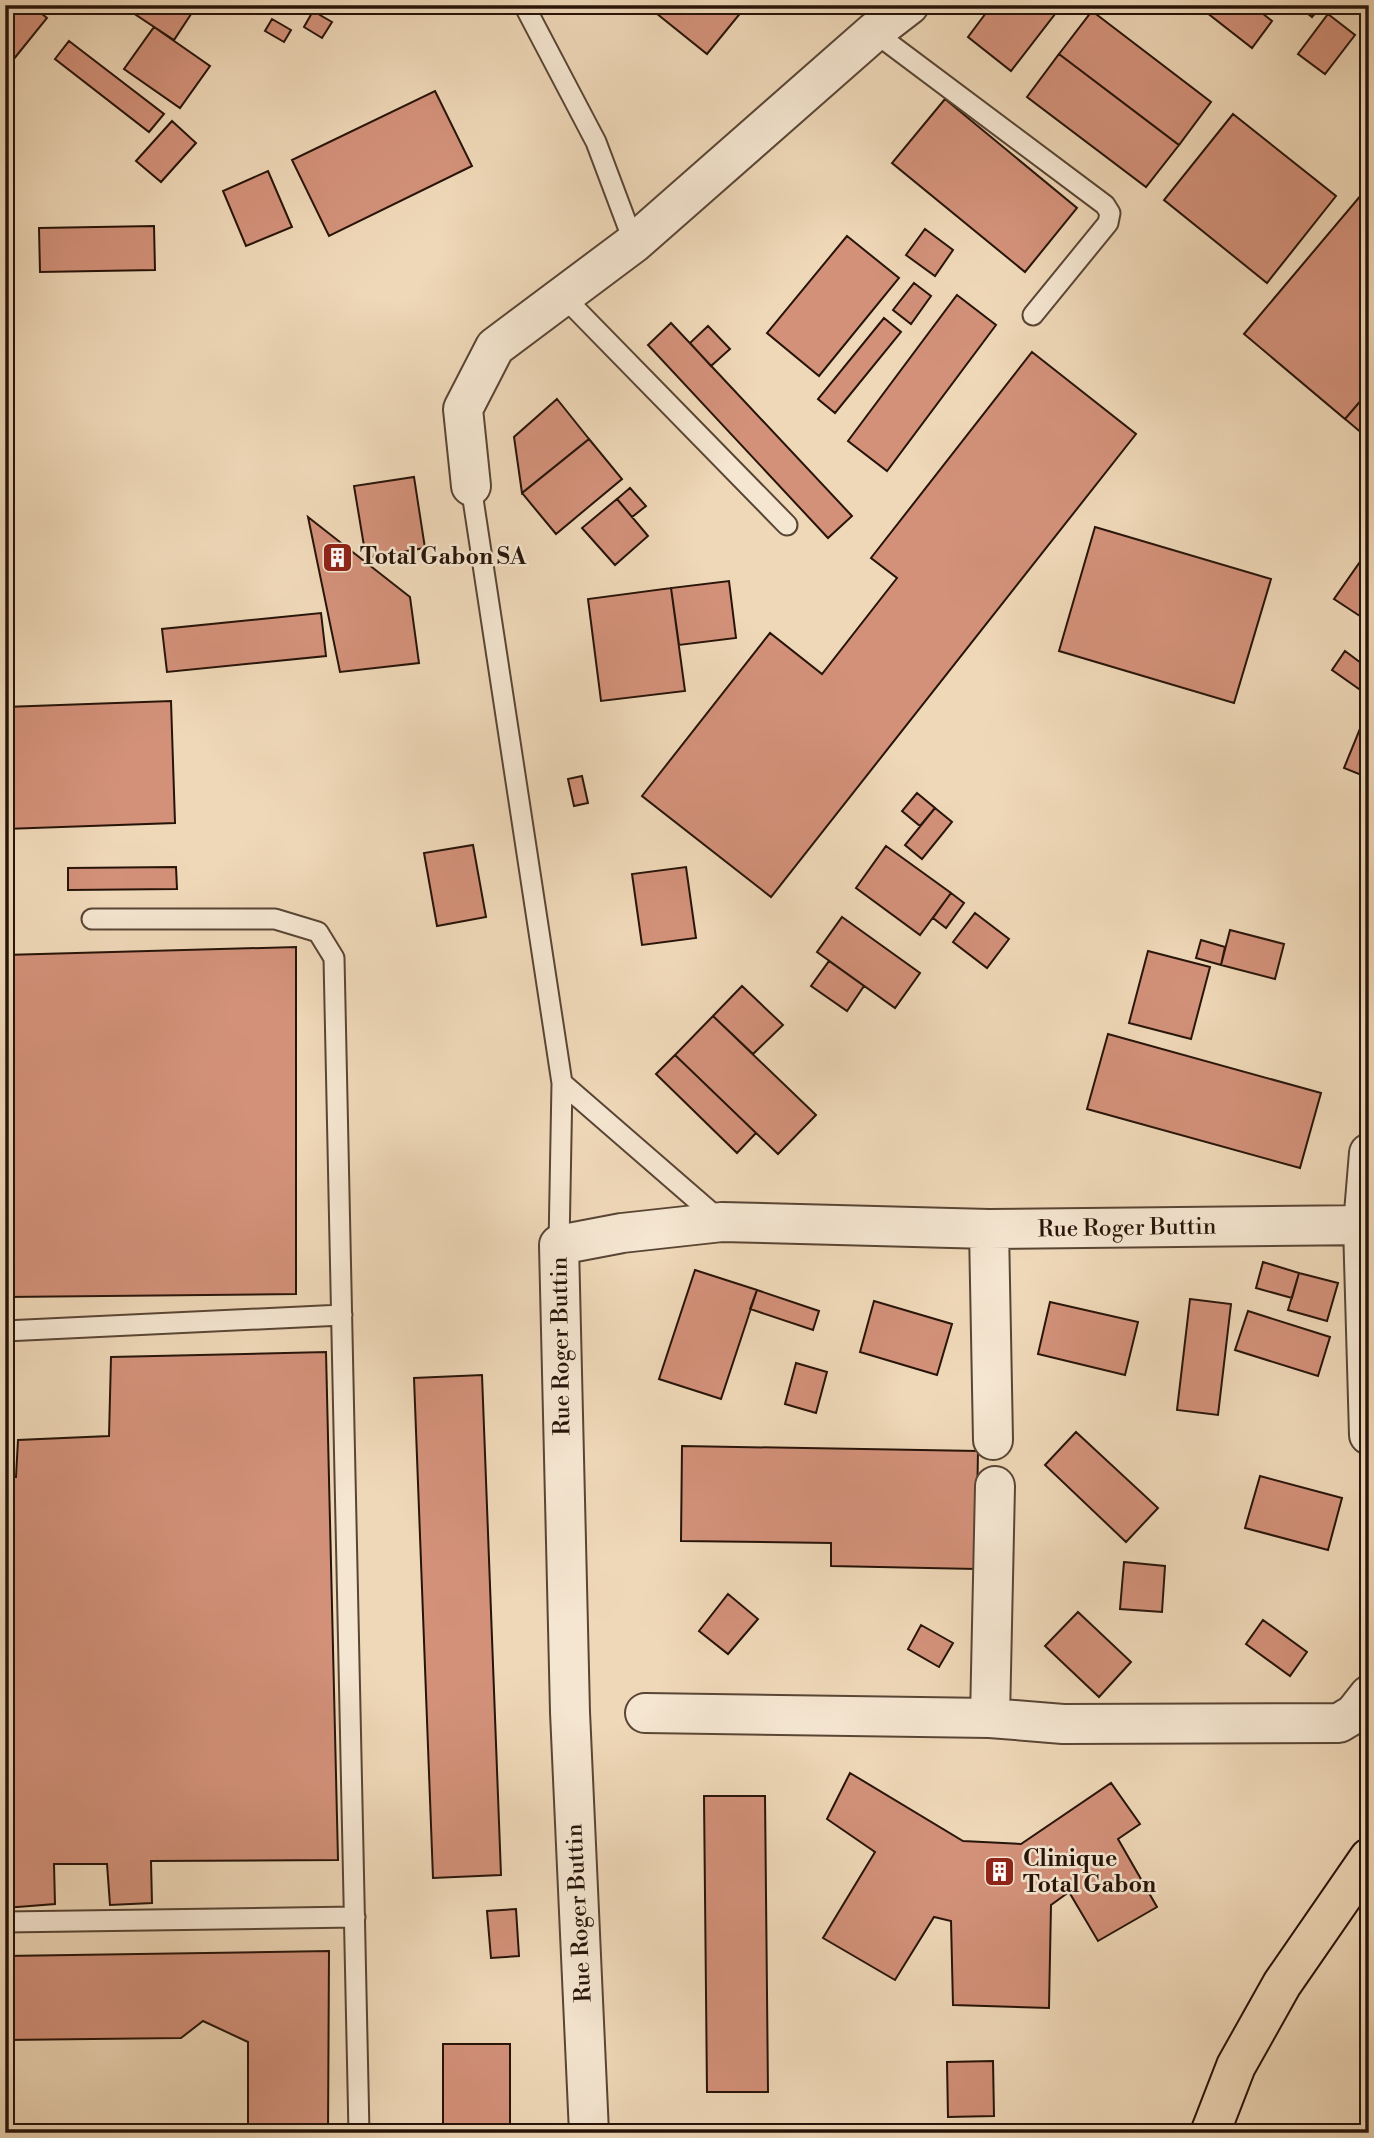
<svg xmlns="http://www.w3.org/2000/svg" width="1374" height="2138" font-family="'Libre Bodoni',serif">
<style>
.building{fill:#d3917a;stroke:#271409;stroke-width:2}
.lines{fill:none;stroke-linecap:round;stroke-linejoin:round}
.service-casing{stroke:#594535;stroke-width:23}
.minor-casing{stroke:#594535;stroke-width:42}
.primary-casing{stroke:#271409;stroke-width:42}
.service{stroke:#f5e6d1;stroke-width:19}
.minor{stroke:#f5e6d1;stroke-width:38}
.primary{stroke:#efd8b8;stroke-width:38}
.labels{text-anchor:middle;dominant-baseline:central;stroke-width:5;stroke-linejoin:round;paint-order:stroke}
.poi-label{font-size:23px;font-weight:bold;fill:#271409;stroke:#f5e6d1;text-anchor:start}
.street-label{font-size:23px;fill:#271409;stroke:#f5e6d1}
</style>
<rect width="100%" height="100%" fill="#efd8b8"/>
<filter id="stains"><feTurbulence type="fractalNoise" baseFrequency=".00286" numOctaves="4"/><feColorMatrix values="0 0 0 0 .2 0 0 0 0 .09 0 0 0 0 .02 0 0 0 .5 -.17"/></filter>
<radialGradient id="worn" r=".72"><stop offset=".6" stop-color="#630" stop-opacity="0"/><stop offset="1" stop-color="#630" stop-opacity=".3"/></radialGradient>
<path class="building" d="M 5,5 L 31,5 L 47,18 L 13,60 L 5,54 Z
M 121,5 L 197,5 L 174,40 Z
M 646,5 L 747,5 L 707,54 Z
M 992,5 L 1062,5 L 1011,71 L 968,37 Z
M 1197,5 L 1252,5 L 1272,21 L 1252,48 Z
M 1297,5 L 1322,5 L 1312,17 Z
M 313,11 L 332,22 L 322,38 L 304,27 Z
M 1092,11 L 1211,102 L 1179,145 L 1059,54 Z
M 1328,14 L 1355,35 L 1325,74 L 1298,54 Z
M 272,19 L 291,30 L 284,42 L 265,31 Z
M 154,27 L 210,66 L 180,108 L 124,69 Z
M 69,41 L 164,114 L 149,132 L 55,59 Z
M 1059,54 L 1179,145 L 1146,187 L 1027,97 Z
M 435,91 L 472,166 L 329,236 L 292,160 Z
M 945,99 L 1077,208 L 1025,272 L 892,163 Z
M 1233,114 L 1336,196 L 1267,283 L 1164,200 Z
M 172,121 L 196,143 L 161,182 L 136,161 Z
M 268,171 L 292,227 L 246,246 L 223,191 Z
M 1367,188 L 1369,391 L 1345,419 L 1244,334 Z
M 154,226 L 155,270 L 40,272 L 39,228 Z
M 925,229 L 953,250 L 935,276 L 906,255 Z
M 847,236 L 899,278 L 819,376 L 767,333 Z
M 914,283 L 931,296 L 911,324 L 893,310 Z
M 957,295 L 996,325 L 887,471 L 848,441 Z
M 884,318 L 901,332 L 835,413 L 818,399 Z
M 671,323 L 852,516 L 828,538 L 648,345 Z
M 708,326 L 730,349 L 711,366 L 690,343 Z
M 1032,352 L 1136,434 L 771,897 L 642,796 L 770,633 L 822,674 L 897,578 L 871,558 Z
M 1369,391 L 1369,439 L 1345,419 Z
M 557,399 L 589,439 L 522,493 L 514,437 Z
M 589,439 L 622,479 L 556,534 L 522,493 Z
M 414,477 L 425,548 L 366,558 L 354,486 Z
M 630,488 L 646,506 L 632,517 L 617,499 Z
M 617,499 L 648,536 L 615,565 L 582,528 Z
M 308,517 L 410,597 L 419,663 L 340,672 Z
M 1095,527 L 1271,579 L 1234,703 L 1059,651 Z
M 1369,549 L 1369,622 L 1334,599 Z
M 729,581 L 736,638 L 679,645 L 671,588 Z
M 671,588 L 685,691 L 601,701 L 588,599 Z
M 321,613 L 326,656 L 167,672 L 162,629 Z
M 1345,651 L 1369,669 L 1369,696 L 1332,670 Z
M 171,701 L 175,823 L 5,829 L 5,707 Z
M 1366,714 L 1369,715 L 1369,778 L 1344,768 Z
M 582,776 L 588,803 L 574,806 L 568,779 Z
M 917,793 L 935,808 L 920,826 L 902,811 Z
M 935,808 L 952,822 L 922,859 L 905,845 Z
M 473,845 L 486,917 L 437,926 L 424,853 Z
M 886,846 L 951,893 L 920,935 L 856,888 Z
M 176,867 L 177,889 L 68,890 L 68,868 Z
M 686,867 L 696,938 L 642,945 L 632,874 Z
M 951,893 L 964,903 L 946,928 L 933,918 Z
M 975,913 L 1009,939 L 987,968 L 953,942 Z
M 842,917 L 920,973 L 895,1008 L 817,952 Z
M 1230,930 L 1284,944 L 1275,979 L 1221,965 Z
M 1201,940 L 1225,947 L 1221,965 L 1196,958 Z
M 296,947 L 296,1294 L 5,1297 L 5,955 Z
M 1148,951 L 1210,967 L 1191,1039 L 1129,1023 Z
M 829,961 L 864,986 L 847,1011 L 811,986 Z
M 742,986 L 783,1025 L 753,1054 L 713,1016 Z
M 713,1016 L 816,1115 L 778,1154 L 675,1055 Z
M 1108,1034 L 1321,1093 L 1300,1168 L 1087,1109 Z
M 675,1055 L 756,1133 L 737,1153 L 656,1074 Z
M 1263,1262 L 1299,1273 L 1292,1298 L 1256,1288 Z
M 695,1270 L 757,1290 L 721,1399 L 659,1379 Z
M 1299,1273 L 1338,1283 L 1327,1321 L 1288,1310 Z
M 757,1290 L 819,1311 L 813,1330 L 750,1309 Z
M 1190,1299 L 1231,1304 L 1218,1415 L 1177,1410 Z
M 874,1301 L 952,1324 L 937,1375 L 860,1352 Z
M 1050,1302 L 1138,1322 L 1125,1375 L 1038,1354 Z
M 1248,1311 L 1330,1337 L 1318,1376 L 1235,1350 Z
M 326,1352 L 338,1860 L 151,1861 L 152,1903 L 110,1905 L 107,1864 L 54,1864 L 55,1904 L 5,1908 L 5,1477 L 16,1477 L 18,1440 L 109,1436 L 111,1357 Z
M 796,1363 L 827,1372 L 816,1413 L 785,1404 Z
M 482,1375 L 501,1875 L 433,1878 L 414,1378 Z
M 1076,1432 L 1158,1508 L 1126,1542 L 1045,1465 Z
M 682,1446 L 978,1451 L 976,1569 L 831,1566 L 831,1543 L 681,1541 Z
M 1260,1476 L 1342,1498 L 1328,1550 L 1245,1528 Z
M 1124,1562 L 1165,1566 L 1162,1612 L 1120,1609 Z
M 728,1594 L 758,1619 L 728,1654 L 699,1631 Z
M 1078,1612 L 1131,1662 L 1099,1697 L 1045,1646 Z
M 1263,1620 L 1307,1652 L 1290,1676 L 1246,1644 Z
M 921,1625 L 953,1643 L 939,1667 L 908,1649 Z
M 850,1773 L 963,1841 L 1021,1844 L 1111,1783 L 1140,1824 L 1118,1839 L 1157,1907 L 1098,1941 L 1069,1892 L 1051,1905 L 1049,2008 L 953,2005 L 951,1921 L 934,1917 L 895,1980 L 823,1938 L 875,1852 L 827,1819 Z
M 704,1796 L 765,1796 L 768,2092 L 707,2092 Z
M 516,1909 L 519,1956 L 491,1958 L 487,1911 Z
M 329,1951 L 328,2133 L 248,2133 L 248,2042 L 203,2021 L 181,2038 L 5,2040 L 5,1956 Z
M 443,2044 L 510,2044 L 510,2133 L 443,2133 Z
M 993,2061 L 994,2116 L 948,2117 L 947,2062 Z"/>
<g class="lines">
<defs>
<path id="service" d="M 524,5 L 596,142 L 634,243
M 874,32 L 1105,205 L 1110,213 L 1108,223 L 1033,315
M 563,296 L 787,525
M 471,486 L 562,1083 L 559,1245
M 92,919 L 275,919 L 318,932 L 334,958 L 359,2133
M 562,1083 L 721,1221
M 5,1331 L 342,1315
M 5,1922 L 355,1917"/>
<path id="minor" d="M 471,486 L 463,409 L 495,347 L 634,243 L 874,32 L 909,5
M 1369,1153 L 1363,1225 L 1369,1435
M 989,1229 L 993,1440
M 645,1713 L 990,1718 L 1063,1724 L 1339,1723 L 1354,1714 L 1369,1695
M 990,1718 L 995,1486
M 589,2133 L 570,1712 L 559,1245 L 622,1233 L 722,1222 L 989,1229 L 1369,1225"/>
<path id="primary" d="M 1210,2133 L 1236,2066 L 1282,1984 L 1369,1858"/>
</defs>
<use href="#service" class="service-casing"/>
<use href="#minor" class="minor-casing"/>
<use href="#primary" class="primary-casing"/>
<use href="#service" class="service"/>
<use href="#minor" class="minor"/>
<use href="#primary" class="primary"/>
</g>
<defs>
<symbol id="building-square" viewBox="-11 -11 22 22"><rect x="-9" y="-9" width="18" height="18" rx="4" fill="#8f2418" stroke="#f5e6d1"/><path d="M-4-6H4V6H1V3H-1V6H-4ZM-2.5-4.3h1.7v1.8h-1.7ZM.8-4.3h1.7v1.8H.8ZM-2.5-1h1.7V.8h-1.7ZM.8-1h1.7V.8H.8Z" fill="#fff"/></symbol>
</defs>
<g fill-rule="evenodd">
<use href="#building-square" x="320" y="540" width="35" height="35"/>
<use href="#building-square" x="982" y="1854" width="35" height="35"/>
</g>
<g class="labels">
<g class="poi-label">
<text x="360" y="557">Total Gabon SA</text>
<text x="1023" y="1859">Clinique<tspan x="1023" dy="26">Total Gabon</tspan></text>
</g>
<g class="street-label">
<text transform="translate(1127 1228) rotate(-1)">Rue Roger Buttin</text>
<text transform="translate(561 1346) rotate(-91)">Rue Roger Buttin</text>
<text transform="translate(579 1913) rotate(-93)">Rue Roger Buttin</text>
</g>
</g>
<rect width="1374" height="2138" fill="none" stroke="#efd8b8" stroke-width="28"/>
<rect x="7" y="7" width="1360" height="2124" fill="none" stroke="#271409" stroke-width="3.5"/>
<rect x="14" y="14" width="1346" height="2110" fill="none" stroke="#271409" stroke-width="2"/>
<rect width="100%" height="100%" filter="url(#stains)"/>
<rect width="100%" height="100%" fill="url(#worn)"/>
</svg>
